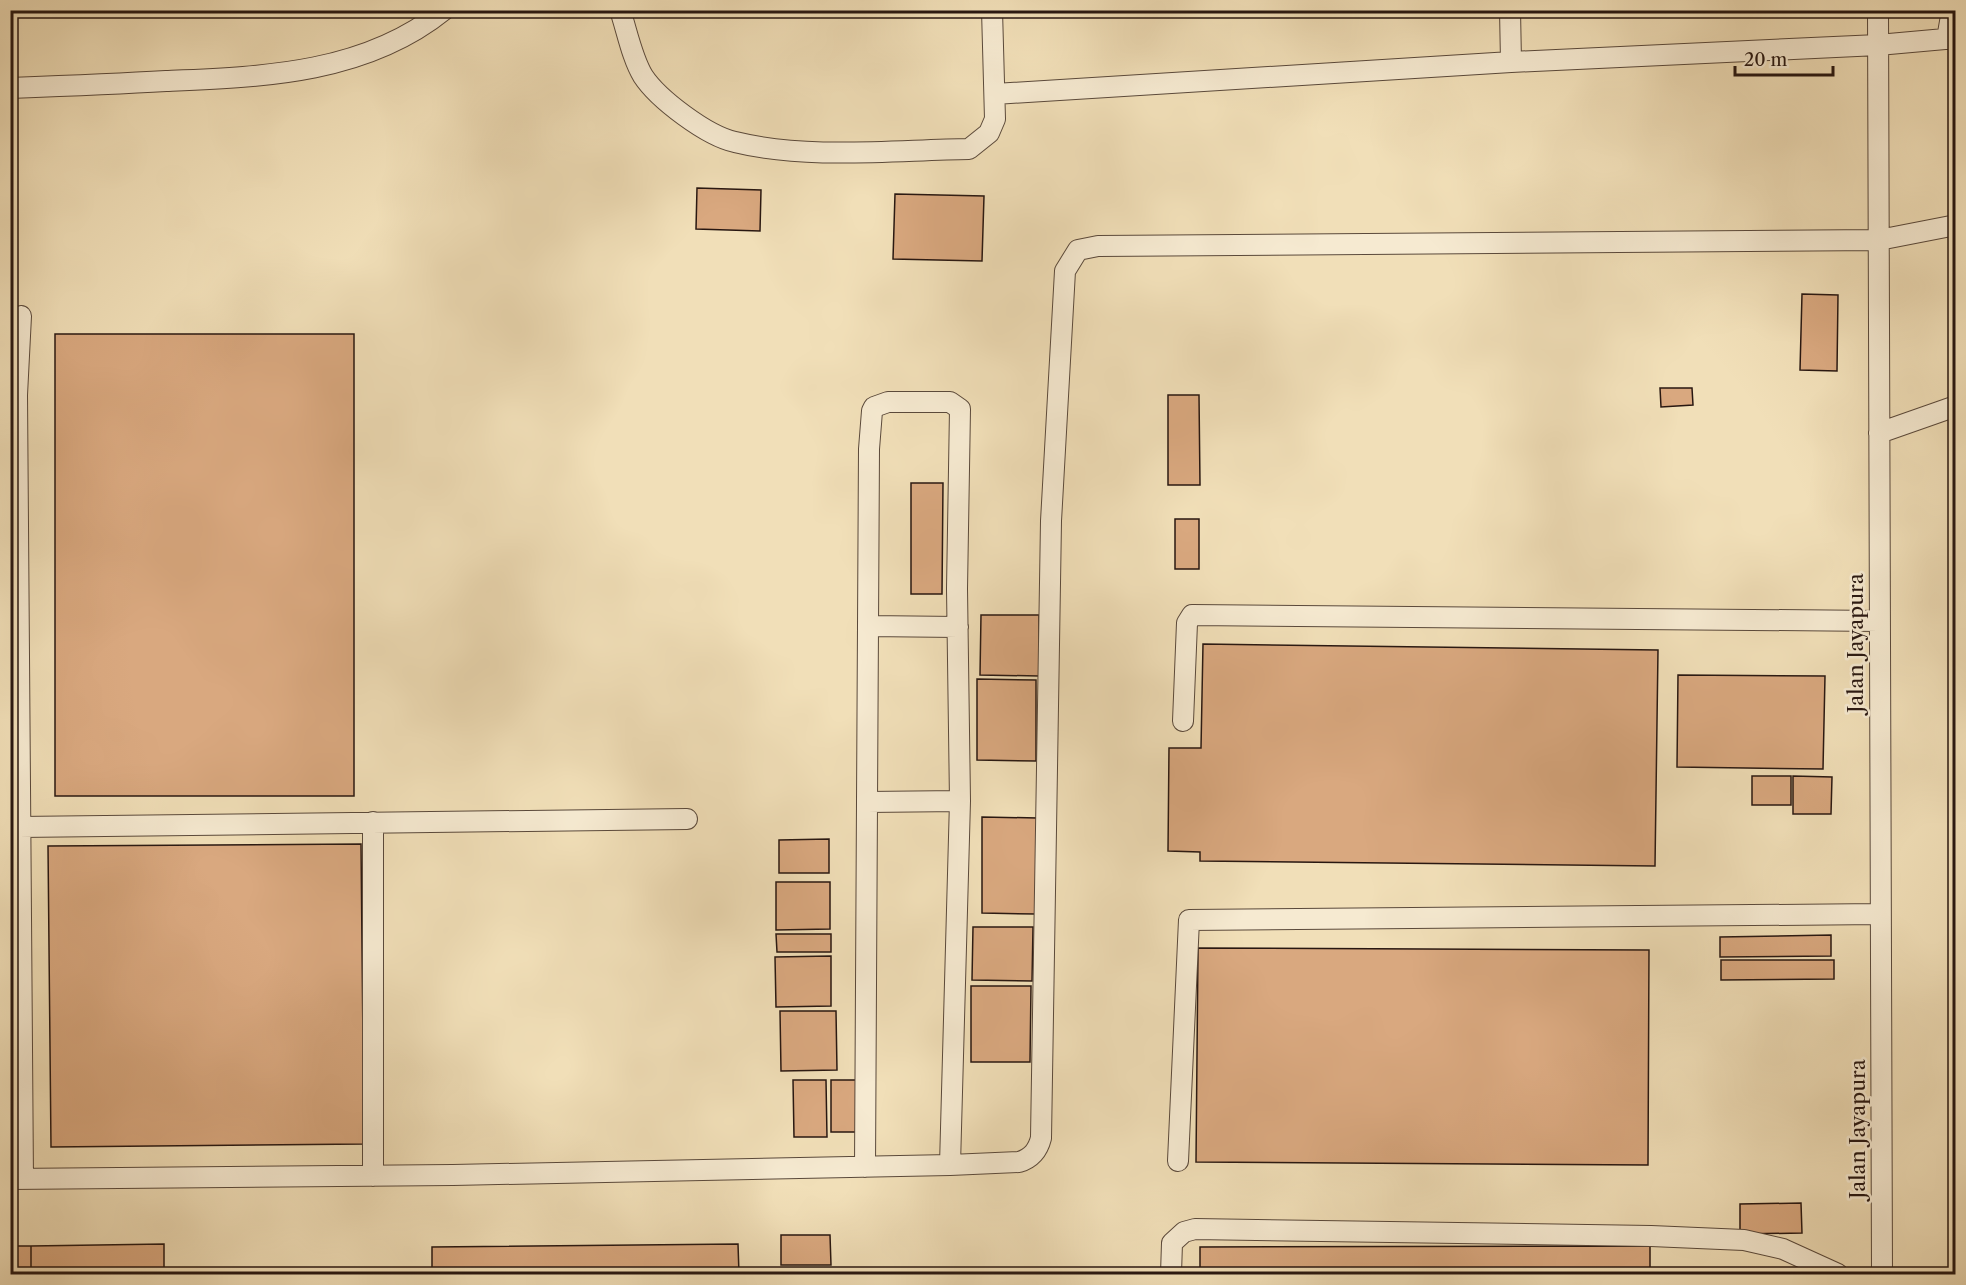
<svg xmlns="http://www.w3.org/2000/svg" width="1966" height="1285" font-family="'Libre Caslon Text',serif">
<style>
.building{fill:#d9a87f;stroke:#281711;stroke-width:1.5}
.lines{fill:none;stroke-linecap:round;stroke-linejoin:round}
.service-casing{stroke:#5a493b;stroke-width:22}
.service{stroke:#f6ead1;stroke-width:20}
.labels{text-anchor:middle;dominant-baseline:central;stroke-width:5;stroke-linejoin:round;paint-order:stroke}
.street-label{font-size:21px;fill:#281711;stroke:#f6ead1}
</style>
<rect width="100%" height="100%" fill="#f1dfb8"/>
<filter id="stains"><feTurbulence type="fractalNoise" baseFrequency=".00333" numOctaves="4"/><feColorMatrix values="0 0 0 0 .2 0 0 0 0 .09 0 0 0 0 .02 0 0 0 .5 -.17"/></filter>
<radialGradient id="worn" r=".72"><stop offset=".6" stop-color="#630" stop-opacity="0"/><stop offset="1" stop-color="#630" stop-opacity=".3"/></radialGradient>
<path class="building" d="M 697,188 L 761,190 L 760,231 L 696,229 Z
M 895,194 L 984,196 L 982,261 L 893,259 Z
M 1802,294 L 1838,295 L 1837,371 L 1800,370 Z
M 55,334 L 354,334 L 354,796 L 55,796 Z
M 1660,388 L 1692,388 L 1693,405 L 1661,407 Z
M 1168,395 L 1199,395 L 1200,485 L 1168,485 Z
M 911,483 L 943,483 L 942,594 L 911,594 Z
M 1175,519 L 1199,519 L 1199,569 L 1175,569 Z
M 981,615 L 1039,615 L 1039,676 L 980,675 Z
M 1203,644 L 1658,650 L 1655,866 L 1200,861 L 1200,852 L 1168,851 L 1169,748 L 1201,748 Z
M 1678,675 L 1825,676 L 1823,769 L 1677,767 Z
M 977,679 L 1036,680 L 1036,761 L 977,760 Z
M 1752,776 L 1791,776 L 1791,805 L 1752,805 Z
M 1793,776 L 1832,777 L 1831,814 L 1793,814 Z
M 982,817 L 1037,818 L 1036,914 L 982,913 Z
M 829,839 L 829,873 L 779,873 L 779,840 Z
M 361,844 L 364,1144 L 51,1147 L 48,846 Z
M 776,882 L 830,882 L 830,929 L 776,930 Z
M 973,927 L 1033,927 L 1032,981 L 972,980 Z
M 776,934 L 831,934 L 831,952 L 777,952 Z
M 1831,935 L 1831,956 L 1720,957 L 1720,937 Z
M 1198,948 L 1649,950 L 1648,1165 L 1196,1162 Z
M 831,956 L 831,1006 L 776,1007 L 775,957 Z
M 1721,960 L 1834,960 L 1834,979 L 1721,980 Z
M 971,986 L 1031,986 L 1030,1062 L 971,1062 Z
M 780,1011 L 836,1011 L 837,1070 L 781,1071 Z
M 793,1080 L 826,1080 L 827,1137 L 794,1137 Z
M 831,1080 L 856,1080 L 856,1132 L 831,1132 Z
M 1801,1203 L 1802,1233 L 1740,1234 L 1740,1204 Z
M 781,1235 L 830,1235 L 831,1265 L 781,1265 Z
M 164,1244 L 164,1274 L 31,1274 L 31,1246 Z
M 738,1244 L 739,1274 L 432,1274 L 432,1247 Z
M 10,1246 L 31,1246 L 31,1274 L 10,1274 Z
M 1650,1246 L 1650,1274 L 1200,1274 L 1200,1247 Z
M 778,1270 L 834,1270 L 834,1274 L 778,1274 Z"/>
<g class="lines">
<defs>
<path id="service" d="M 620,10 C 627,31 632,58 643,76 C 658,99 707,136 735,142 C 808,160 894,150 969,149 L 989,133 L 995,119 L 992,10
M 1510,10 L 1511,62
M 1878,10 L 1882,1274
M 1947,39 L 1952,10
M 10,88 C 62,86 114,84 166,81 C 262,77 365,74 444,10
M 995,94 L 1511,62 L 1878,45 L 1956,38
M 21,316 L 17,395 L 23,1179
M 888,402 L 950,402 L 960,409 L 957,589 L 960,801 L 867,802 L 869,449 L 872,411 L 874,407 Z
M 1879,433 L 1956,406
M 868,626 L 958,627
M 1183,721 L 1187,623 L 1192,615 L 1879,621
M 19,827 L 687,819
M 1178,1161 L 1189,920 L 1880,914
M 950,1165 L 960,801
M 865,1167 L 867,802
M 373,1176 L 373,822
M 10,1179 L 453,1175 L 950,1165 L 1019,1162 C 1032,1158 1038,1150 1041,1138 L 1051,521 L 1065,271 L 1078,250 L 1098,246 L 1879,240 L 1956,225
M 1171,1274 L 1172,1243 L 1184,1232 L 1195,1229 L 1651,1236 L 1744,1240 L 1783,1249 L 1838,1274"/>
</defs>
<use href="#service" class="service-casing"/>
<use href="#service" class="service"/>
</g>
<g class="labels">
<g class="street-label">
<text transform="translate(1855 643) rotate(-90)">Jalan Jayapura</text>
<text transform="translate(1857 1129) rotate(-90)">Jalan Jayapura</text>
</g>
</g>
<rect width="1966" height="1285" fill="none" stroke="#f1dfb8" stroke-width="36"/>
<rect x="12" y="12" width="1942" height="1261" fill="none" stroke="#281711" stroke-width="3"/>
<rect x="18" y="18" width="1930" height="1249" fill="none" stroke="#281711" stroke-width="1.5"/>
<path d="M1735 66v9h98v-9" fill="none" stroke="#281711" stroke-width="3"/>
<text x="1744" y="66" font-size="18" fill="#281711" stroke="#f6ead1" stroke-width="4.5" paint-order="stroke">20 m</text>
<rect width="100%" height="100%" filter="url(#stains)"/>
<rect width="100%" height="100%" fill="url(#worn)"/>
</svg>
